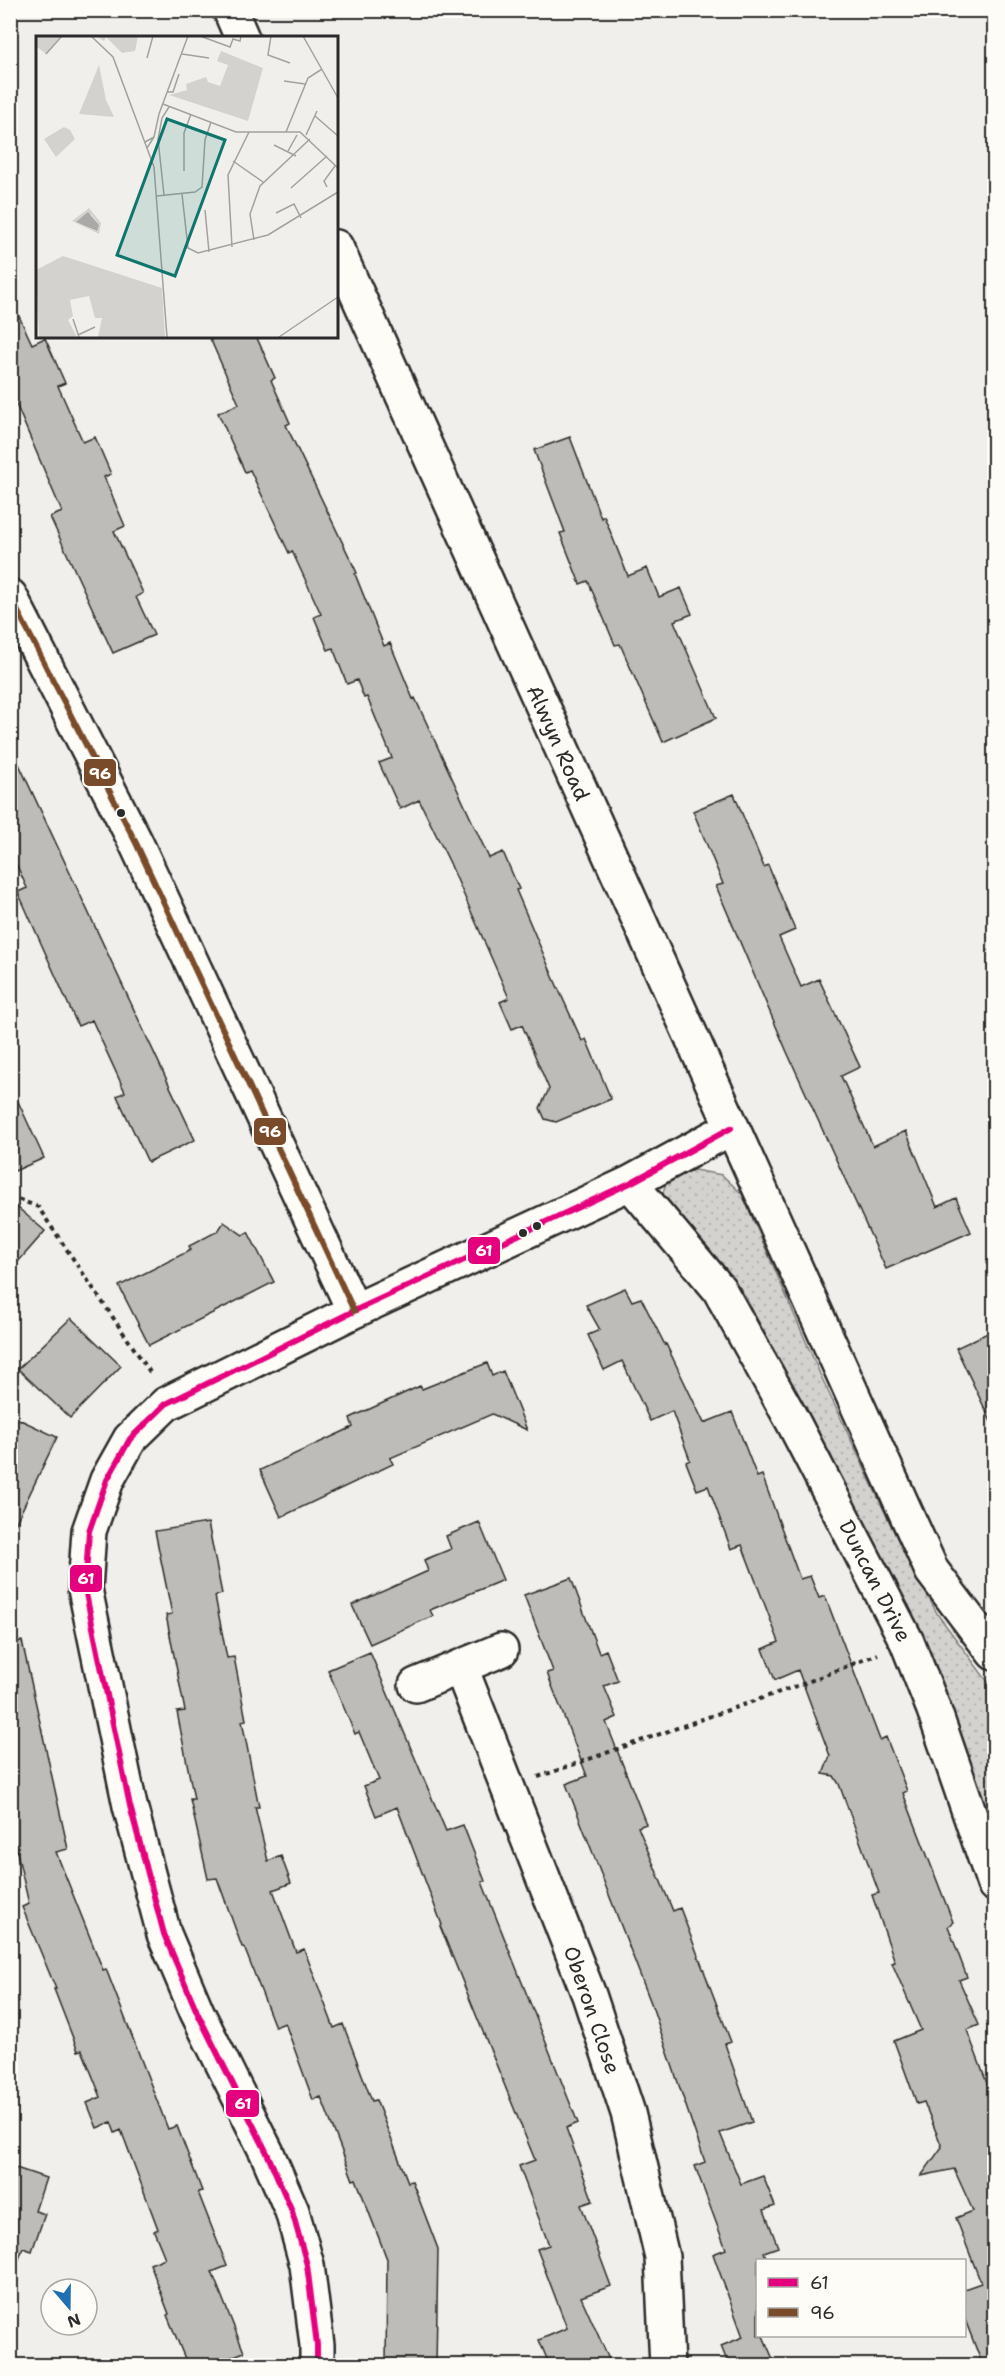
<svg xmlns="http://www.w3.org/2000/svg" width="1005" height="2376" font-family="'Shantell Sans',sans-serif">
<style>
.grass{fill:url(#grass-dots);stroke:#7f7e7d;stroke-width:1.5}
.building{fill:#bdbcb8;stroke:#2b2b2b;stroke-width:1.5}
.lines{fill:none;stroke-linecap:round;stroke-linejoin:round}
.minor-casing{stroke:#2b2b2b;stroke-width:38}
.tertiary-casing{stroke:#2b2b2b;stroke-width:38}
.path{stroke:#2b2b2b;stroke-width:4;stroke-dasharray:4.5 4.5;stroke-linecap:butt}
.minor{stroke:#fdfcf7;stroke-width:33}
.tertiary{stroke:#fdfcf7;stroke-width:33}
.bus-1-casing{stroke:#fdfcf7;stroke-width:10}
.bus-2-casing{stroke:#fdfcf7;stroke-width:10}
.bus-1{stroke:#e5007d;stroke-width:6}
.bus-2{stroke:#7a4b2a;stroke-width:6}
.bus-dot{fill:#2b2b2b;stroke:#fdfcf7;stroke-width:2}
.labels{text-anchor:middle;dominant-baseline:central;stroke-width:4.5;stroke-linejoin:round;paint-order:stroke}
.street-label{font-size:21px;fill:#2b2b2b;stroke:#fdfcf7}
.inset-road{fill:none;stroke:#a1a19e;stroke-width:1.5}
.view{fill:#0f766e;fill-opacity:0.15;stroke:#0f766e;stroke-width:3}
.inset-edge{fill:none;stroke:#2b2b2b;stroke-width:3}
.line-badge{stroke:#fdfcf7;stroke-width:2}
.badge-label{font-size:16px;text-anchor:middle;font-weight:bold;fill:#fff}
</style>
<defs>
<pattern id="grass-dots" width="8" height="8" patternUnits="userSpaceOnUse" patternTransform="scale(1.5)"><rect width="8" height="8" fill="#d3d2cf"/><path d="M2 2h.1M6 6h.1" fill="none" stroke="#b5b4b2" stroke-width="1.8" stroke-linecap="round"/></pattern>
</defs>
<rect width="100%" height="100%" fill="#f0efeb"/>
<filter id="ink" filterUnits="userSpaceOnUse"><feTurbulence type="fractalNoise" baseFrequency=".0167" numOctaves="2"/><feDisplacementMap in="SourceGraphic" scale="12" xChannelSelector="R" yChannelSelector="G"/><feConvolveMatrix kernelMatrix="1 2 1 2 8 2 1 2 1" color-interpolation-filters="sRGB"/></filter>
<g filter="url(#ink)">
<path class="grass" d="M 694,1170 L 722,1175 L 742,1194 L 820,1374 L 896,1536 L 938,1615 L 994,1690 L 994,1833 L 944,1692 L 857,1509 L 777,1356 L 741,1289 L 661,1200 L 667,1179 Z"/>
<path class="building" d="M 10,297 L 32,344 L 45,338 L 65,383 L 58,386 L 83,442 L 95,437 L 111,474 L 104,477 L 125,526 L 114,531 L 143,593 L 136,597 L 154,635 L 113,653 L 50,517 L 62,512 L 10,390 Z
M 209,336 L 256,336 L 275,378 L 271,380 L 290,423 L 286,425 L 357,573 L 355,574 L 384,646 L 390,643 L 413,699 L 415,698 L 489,858 L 503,852 L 519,889 L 516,890 L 554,979 L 582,1041 L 586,1039 L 611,1099 L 556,1122 L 545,1119 L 540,1108 L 549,1089 L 522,1025 L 512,1029 L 500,1002 L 509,998 L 449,861 L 419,800 L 400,809 L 379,763 L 392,758 L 367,697 L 364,698 L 357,680 L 347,684 L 333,648 L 328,650 L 314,617 L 321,614 L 292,551 L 289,553 L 250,470 L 245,472 L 218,413 L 239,404 Z
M 570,437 L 601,518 L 604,516 L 628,576 L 647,568 L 659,597 L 681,588 L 692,614 L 674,621 L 716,718 L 663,742 L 620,644 L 615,645 L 588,581 L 580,584 L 560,533 L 565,532 L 534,450 Z
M 10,745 L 195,1140 L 148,1162 L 117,1096 L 125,1092 L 92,1020 L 78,1026 L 18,892 L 27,888 L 10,850 Z
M 734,794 L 764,867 L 768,865 L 795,930 L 779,937 L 801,987 L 819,979 L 860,1067 L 841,1076 L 873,1146 L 906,1131 L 937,1207 L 956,1198 L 971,1232 L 886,1269 L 787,1052 L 716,886 L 723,884 L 693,811 Z
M 10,1084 L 44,1158 L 10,1173 Z
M 10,1201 L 45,1231 L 10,1271 Z
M 224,1222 L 243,1235 L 248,1232 L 274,1282 L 149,1345 L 119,1286 L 191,1250 L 189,1246 L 218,1231 Z
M 625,1288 L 632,1301 L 641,1298 L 665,1345 L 666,1344 L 704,1423 L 732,1412 L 757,1477 L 762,1475 L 800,1579 L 810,1576 L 819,1598 L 825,1596 L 880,1740 L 886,1737 L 907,1791 L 903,1793 L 953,1922 L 948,1926 L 967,1977 L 959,1980 L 979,2025 L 967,2030 L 994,2102 L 994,2366 L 983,2366 L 964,2317 L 964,2289 L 981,2283 L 956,2218 L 973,2211 L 954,2169 L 921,2176 L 942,2147 L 924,2102 L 917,2104 L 894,2041 L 921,2030 L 892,1963 L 895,1962 L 872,1895 L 879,1893 L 839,1784 L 834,1776 L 823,1774 L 830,1756 L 798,1670 L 775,1680 L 763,1649 L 779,1642 L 742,1545 L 731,1549 L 708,1486 L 697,1490 L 686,1462 L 690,1460 L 672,1411 L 650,1421 L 622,1361 L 604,1370 L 588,1335 L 600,1330 L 586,1305 Z
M 71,1318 L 121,1366 L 70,1418 L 18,1369 Z
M 994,1330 L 994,1428 L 956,1348 Z
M 487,1363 L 492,1376 L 503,1371 L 527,1430 L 492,1414 L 390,1458 L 393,1464 L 281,1517 L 260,1470 L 353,1427 L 350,1418 L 420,1386 L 422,1389 Z
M 10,1415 L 57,1437 L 10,1535 Z
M 479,1522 L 503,1580 L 430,1610 L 433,1616 L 370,1644 L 352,1605 L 428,1571 L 424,1560 L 451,1549 L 446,1536 Z
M 208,1523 L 222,1594 L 215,1596 L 227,1658 L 234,1657 L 246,1720 L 242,1721 L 259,1807 L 255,1807 L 268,1861 L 281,1856 L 291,1883 L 273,1890 L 296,1952 L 304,1949 L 334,2028 L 343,2024 L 372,2101 L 376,2100 L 408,2182 L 412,2181 L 438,2249 L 436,2366 L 386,2366 L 387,2259 L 356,2179 L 353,2180 L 321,2097 L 313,2100 L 285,2023 L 275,2027 L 244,1947 L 242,1947 L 217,1878 L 208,1879 L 190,1799 L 194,1799 L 177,1712 L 185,1711 L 166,1615 L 172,1614 L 155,1531 Z
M 571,1578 L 599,1653 L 606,1650 L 618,1681 L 604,1686 L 617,1717 L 606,1722 L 646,1824 L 638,1827 L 673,1911 L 680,1908 L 731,2042 L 725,2044 L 752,2122 L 720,2133 L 741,2184 L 763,2176 L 775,2206 L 764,2210 L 778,2247 L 764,2252 L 767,2260 L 758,2260 L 758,2336 L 763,2336 L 776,2366 L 729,2366 L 721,2346 L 743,2337 L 713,2254 L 726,2249 L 695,2166 L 705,2162 L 651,2003 L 566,1784 L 587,1776 L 547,1673 L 553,1671 L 524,1595 Z
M 22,1641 L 68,1849 L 56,1852 L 103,1970 L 106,1969 L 168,2129 L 177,2126 L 202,2191 L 198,2192 L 227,2266 L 212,2272 L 244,2352 L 209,2366 L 188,2366 L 167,2315 L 169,2314 L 150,2264 L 165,2258 L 154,2231 L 158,2229 L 121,2130 L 115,2133 L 111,2122 L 97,2128 L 87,2103 L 101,2097 L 82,2050 L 78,2051 L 54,1989 L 56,1989 L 22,1907 L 29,1904 L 10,1822 L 10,1643 Z
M 370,1652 L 446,1831 L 463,1825 L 485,1881 L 482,1882 L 578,2123 L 566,2128 L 593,2201 L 581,2205 L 611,2286 L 581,2297 L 612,2366 L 550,2366 L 539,2340 L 567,2328 L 537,2249 L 549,2245 L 519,2166 L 535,2160 L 440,1926 L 442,1925 L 397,1807 L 376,1816 L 364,1786 L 379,1780 L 359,1732 L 355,1734 L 328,1670 Z
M 10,2166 L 46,2178 L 35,2211 L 45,2214 L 32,2251 L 23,2248 L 15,2270 L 10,2269 Z"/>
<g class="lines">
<defs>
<path id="minor" d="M 10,596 L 136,843 L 354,1311
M 630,1183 L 719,1289 L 792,1420 L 907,1642 L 934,1710 L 994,1884
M 461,1668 L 589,1995 L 628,2113 L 662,2257 L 667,2366
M 416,1685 L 501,1650
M 317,2366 L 317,2345 L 307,2265 L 292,2211 L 267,2153 L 197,2012 L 164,1934 L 130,1806 L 85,1589 L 89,1531 L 107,1480 L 130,1439 L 166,1404 L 354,1311 L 630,1183 L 731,1128"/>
<path id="tertiary" d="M 230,10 L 242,38
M 336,247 L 932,1571 L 994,1653"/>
</defs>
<use href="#minor" class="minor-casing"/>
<use href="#tertiary" class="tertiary-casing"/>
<path class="path" d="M 10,1196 L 38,1207 L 152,1375
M 538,1777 L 805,1683 L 878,1654"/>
<use href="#minor" class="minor"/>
<use href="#tertiary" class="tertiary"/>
<defs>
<path id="bus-1" d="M 317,2366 L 317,2345 L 307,2265 L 292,2211 L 267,2153 L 197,2012 L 164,1934 L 130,1806 L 85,1589 L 89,1531 L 107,1480 L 130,1439 L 166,1404 L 354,1311 L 630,1183 L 731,1128"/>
<path id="bus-2" d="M 10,596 L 136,843 L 354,1311"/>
</defs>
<use href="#bus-1" class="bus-1-casing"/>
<use href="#bus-2" class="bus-2-casing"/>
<use href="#bus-1" class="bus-1"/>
<use href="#bus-2" class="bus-2"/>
</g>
</g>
<g class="bus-dot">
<circle cx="121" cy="813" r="5"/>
<circle cx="537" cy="1226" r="5"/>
<circle cx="523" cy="1233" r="5"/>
</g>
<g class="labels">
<g class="street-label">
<text transform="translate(558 743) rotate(66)">Alwyn Road</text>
<text transform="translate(875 1581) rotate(63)">Duncan Drive</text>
<text transform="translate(592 2010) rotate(71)">Oberon Close</text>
</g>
</g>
<g transform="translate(36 36)">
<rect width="302" height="302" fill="#f0efeb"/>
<path d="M 0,0 L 22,0 L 24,1 L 10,18 L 0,10 ZM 63,29 L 70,64 L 78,81 L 43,78 ZM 27,220 L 126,252 L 129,301 L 62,301 L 66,282 L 59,282 L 53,260 L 34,264 L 37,280 L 32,284 L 41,301 L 3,301 L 0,234 Z" fill="#d3d2cf"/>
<path d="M 28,91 L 34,94 L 39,103 L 20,121 L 8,103 ZM 53,172 L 65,187 L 63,198 L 36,185 ZM 55,178 L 63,189 L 60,195 L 40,186 Z" fill="#d3d2cf" fill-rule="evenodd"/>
<path d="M 60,0 L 102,0 L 99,15 L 86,17 L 70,1 L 68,5 ZM 185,15 L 227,32 L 212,85 L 133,59 L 151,54 L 150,48 L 170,41 L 172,46 L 184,50 L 192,29 L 181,25 Z" fill="#d3d2cf"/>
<path d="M 52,176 L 63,189 L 61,195 L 40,186 Z" fill="#aaa9a7"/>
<path class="inset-road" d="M 55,0 L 77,21 L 118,131 L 131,301M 164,0 L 194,11 L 197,3 L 204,5 L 205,0M 235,0 L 232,19 L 254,27M 267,0 L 302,62M 10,18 L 26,0M 146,18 L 173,22M 111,22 L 117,0M 248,45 L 269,48M 131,56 L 137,56 L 143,38M 127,68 L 200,96 L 264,96 L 302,132M 279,80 L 302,100M 250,96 L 272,42 L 286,33M 270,99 L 281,75M 118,101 L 123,78 L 152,0M 109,106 L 118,101 L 111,112M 238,109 L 260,120M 252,115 L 261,99M 197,125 L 227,146M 148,135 L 148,97 L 155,78M 291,151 L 288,145 L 299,130M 255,152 L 291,120M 146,158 L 152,212 L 162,217 L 232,199 L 302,156M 128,159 L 122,103 L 126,82 L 133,71M 121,160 L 159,156 L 166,151 L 169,104 L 175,86M 169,174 L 173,216M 240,177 L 258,168 L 265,182M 218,204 L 214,178 L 224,150 L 274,103M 196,211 L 192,139 L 213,96M 37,283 L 43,301M 42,299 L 59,291M 243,301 L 302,261"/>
<path class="view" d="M 131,83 L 189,104 L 139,240 L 81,219 Z"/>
<rect width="302" height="302" class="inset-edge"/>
</g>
<g class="line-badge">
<rect x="83" y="758" width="34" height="29" rx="6" fill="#7a4b2a"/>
<rect x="253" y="1117" width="34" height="29" rx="6" fill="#7a4b2a"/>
<rect x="467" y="1236" width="34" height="29" rx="6" fill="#e5007d"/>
<rect x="69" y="1564" width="34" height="29" rx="6" fill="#e5007d"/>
<rect x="225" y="2089" width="35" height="29" rx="6" fill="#e5007d"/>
</g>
<g class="badge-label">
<text x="100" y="779">96</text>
<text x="270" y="1137">96</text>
<text x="484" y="1256">61</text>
<text x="86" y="1584">61</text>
<text x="243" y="2109">61</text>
</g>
<rect width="1005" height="2376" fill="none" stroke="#fdfcf7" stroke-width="36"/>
<rect x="18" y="18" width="969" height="2340" fill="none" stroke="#2b2b2b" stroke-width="2" filter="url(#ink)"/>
<rect x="756" y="2259" width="210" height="78" fill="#fdfcf7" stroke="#a9a8a5" stroke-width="1.5"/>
<rect x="768" y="2278" width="30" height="9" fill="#e5007d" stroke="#a9a8a5" stroke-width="1.5"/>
<text x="810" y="2289" font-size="18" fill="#2b2b2b">61</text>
<rect x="768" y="2308" width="30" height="9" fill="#7a4b2a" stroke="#a9a8a5" stroke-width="1.5"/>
<text x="810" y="2319" font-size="18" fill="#2b2b2b">96</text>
<g transform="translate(69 2307) rotate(160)"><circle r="28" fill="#fdfcf7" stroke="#a9a8a5" stroke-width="1.5"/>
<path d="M0-4.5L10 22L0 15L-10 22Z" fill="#1f6fb2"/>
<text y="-9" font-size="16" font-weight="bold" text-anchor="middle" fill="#2b2b2b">N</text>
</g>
</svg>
